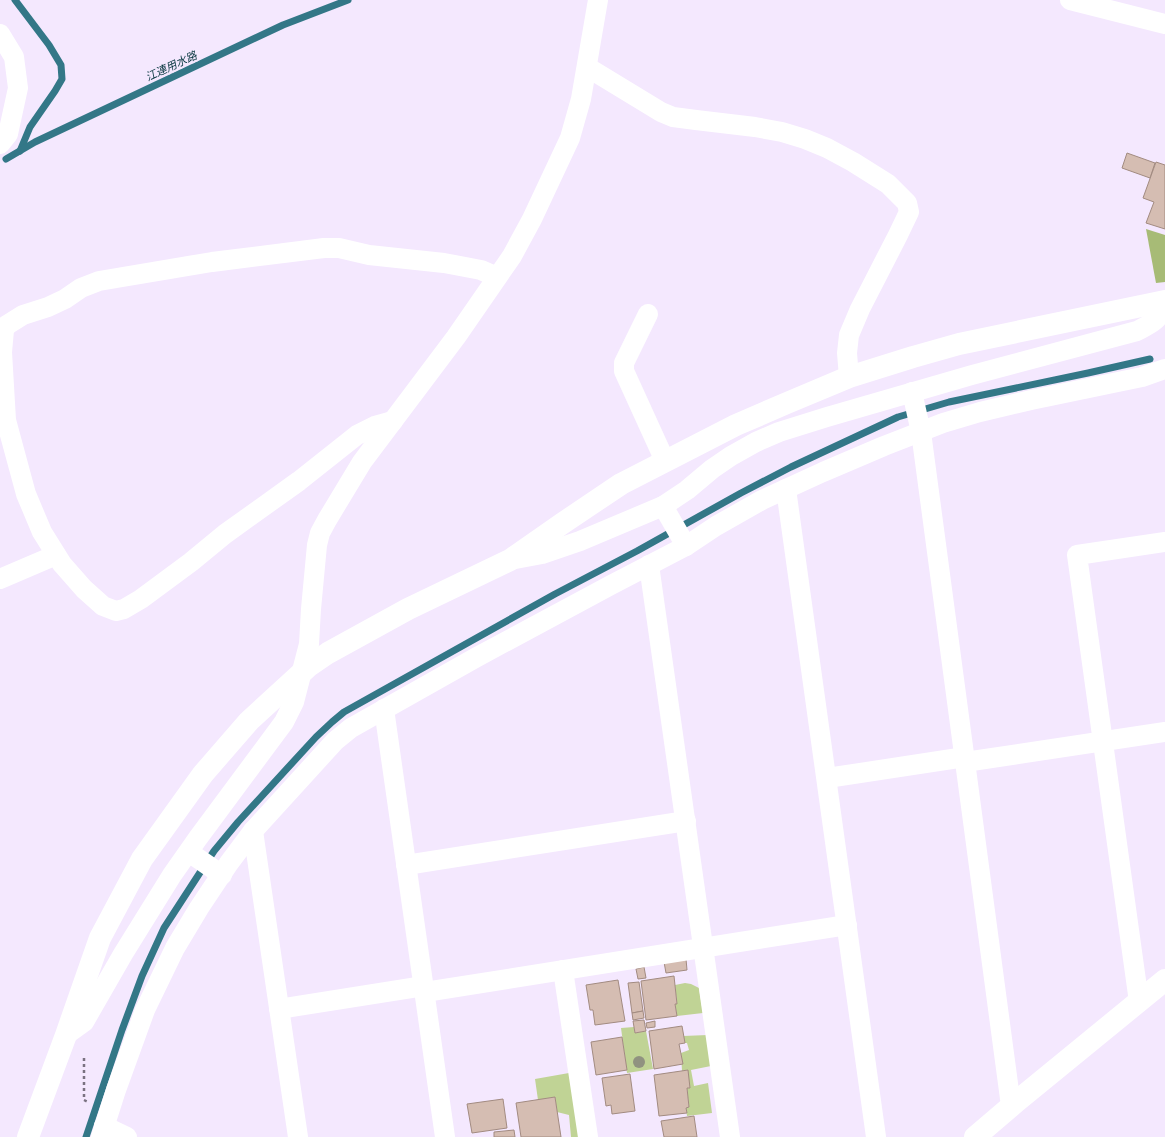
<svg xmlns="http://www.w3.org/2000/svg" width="1165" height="1137" viewBox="0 0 1165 1137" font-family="Bitter,'Noto Sans JP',serif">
	<rect width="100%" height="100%" fill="#f4e8fe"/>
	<g fill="#c0d395">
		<polygon points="685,983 691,984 699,988 703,1013 677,1016 675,1004 677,1003 675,985"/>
		<polygon points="634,1027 635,1033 646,1031 653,1069 627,1073 621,1028"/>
		<polygon points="708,1035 711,1066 691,1070 694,1086 708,1083 712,1113 687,1116 686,1108 689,1107 687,1088 687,1070 682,1071 681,1053 689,1050 687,1043 685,1043 683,1036"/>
		<polygon points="569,1073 579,1137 571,1137 569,1115 557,1112 555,1097 538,1100 535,1079"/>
	</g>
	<polygon fill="#a7bb76" points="1146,229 1165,235 1165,282 1156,283"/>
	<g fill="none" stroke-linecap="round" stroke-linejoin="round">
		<g stroke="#337787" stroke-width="7">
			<polyline points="15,0 49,45 61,65 62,79 55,91 30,127 20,151"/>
			<polyline points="6,159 35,142 283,25 348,0"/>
			<polyline points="86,1137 122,1030 142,976 164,928 214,851 238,822 316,737 332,722 344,712 555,594 637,551 741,493 791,467 898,417 949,402 1088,373 1150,359"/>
		</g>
	</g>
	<g fill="#d5bdb2" stroke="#a28b81">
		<polygon points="1127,153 1155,163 1150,178 1122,168"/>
		<polygon points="1156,162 1165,165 1165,229 1146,223 1154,202 1143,198"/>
		<polygon points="686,959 687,970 666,973 664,962"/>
		<polygon points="644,967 646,978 638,979 636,969"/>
		<polygon points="674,976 677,1004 675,1004 677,1016 646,1020 641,981"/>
		<polygon points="618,980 625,1021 595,1025 593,1010 590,1010 586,985"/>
		<polygon points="639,982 643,1011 632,1013 628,983"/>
		<polygon points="643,1011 644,1018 633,1020 632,1013"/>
		<polygon points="644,1020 646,1031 635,1033 633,1021"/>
		<polygon points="655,1021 655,1027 647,1028 646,1023"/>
		<polygon points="682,1026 685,1043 679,1044 683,1064 654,1069 649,1031"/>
		<polygon points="622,1037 627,1070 596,1075 591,1042"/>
		<polygon points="688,1070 690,1088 687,1088 689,1107 686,1108 687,1113 659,1116 654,1075"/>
		<polygon points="630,1074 635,1111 612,1114 611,1105 606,1106 602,1078"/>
		<polygon points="555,1097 561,1137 521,1137 516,1103"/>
		<polygon points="503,1099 507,1128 472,1133 467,1104"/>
		<polygon points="694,1116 697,1137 664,1137 661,1121"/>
		<polygon points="514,1130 515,1137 494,1137 494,1132"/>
	</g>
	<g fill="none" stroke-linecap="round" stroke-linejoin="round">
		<polyline stroke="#7a7281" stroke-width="2.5" stroke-dasharray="3 3" stroke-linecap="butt" points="84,1058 84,1100 88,1102"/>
		<g stroke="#fff" stroke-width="20">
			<polyline points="1070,0 1165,24"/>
			<polyline points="0,34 14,57 18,88 8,134 0,144"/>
			<polyline points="587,67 661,112 673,117 696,120 755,127 782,132 805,139 827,148 853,162 888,184 907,203 909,212 898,235 860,309 849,335 847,353 849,377"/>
			<polyline points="648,314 624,363 624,371 665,461"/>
			<polyline points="912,392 921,432 1011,1106"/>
			<polyline points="393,421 375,426 357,435 299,481 225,534 191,562 141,599 124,609 116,611 103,606 84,589 62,564 42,532 26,494 6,420 2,352 4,330 7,325 23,315 48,307 65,299 81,288 99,281 212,262 324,248 339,248 369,255 444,263 481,270 497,277"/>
			<polyline points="786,489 876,1137"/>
			<polyline points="663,506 686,546"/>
			<path d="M510,560L542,554L580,541L663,506L687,490L712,469L731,456L756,442L779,432L827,417L972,375L1137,331C1152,323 1158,321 1165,305"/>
			<polyline points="649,565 730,1137"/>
			<polyline points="0,579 56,555"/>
			<polyline points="384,709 445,1137"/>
			<polyline points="965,762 1165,732"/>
			<polyline points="827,778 965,757"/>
			<polyline points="253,831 298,1137"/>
			<polyline points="196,857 222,875"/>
			<polyline points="406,865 686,821"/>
			<polyline points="563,970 588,1137"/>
			<polyline points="425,992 847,925"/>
			<polyline points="1139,1002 1077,555 1165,542"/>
			<polyline points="279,1009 424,986"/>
			<polyline points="66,1035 84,1022 123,954 172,875 198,838 284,722 294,702 309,644 311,609 317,545 320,533 327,520 362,462 456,337 512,256 532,219 570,138 581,99 598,0"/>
			<polyline points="104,1126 127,1137"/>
			<polyline points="101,1137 116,1090 145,1010 175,948 199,908 229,863 253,831 335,741 351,728 477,657 611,585 686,546 716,526 762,500 823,472 884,446 943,423 980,412 1031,400 1142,377 1165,369"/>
		</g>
		<g stroke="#fff" stroke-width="22">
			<polyline points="28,1137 66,1035 100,938 142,859 203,774 249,721 309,666 328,653 408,609 510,560 563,523 621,484 736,425 787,403 849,377 913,357 959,344 1165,301"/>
			<polyline points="975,1137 1016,1102 1165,980"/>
		</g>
	</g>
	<circle fill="#909280" cx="639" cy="1062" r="6"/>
	<g text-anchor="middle" stroke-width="4" stroke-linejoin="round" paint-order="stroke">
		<g font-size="11" font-style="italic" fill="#0a3841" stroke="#f4e8fe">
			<text transform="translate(171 66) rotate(-25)" y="4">江連用水路</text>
		</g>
	</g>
</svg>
